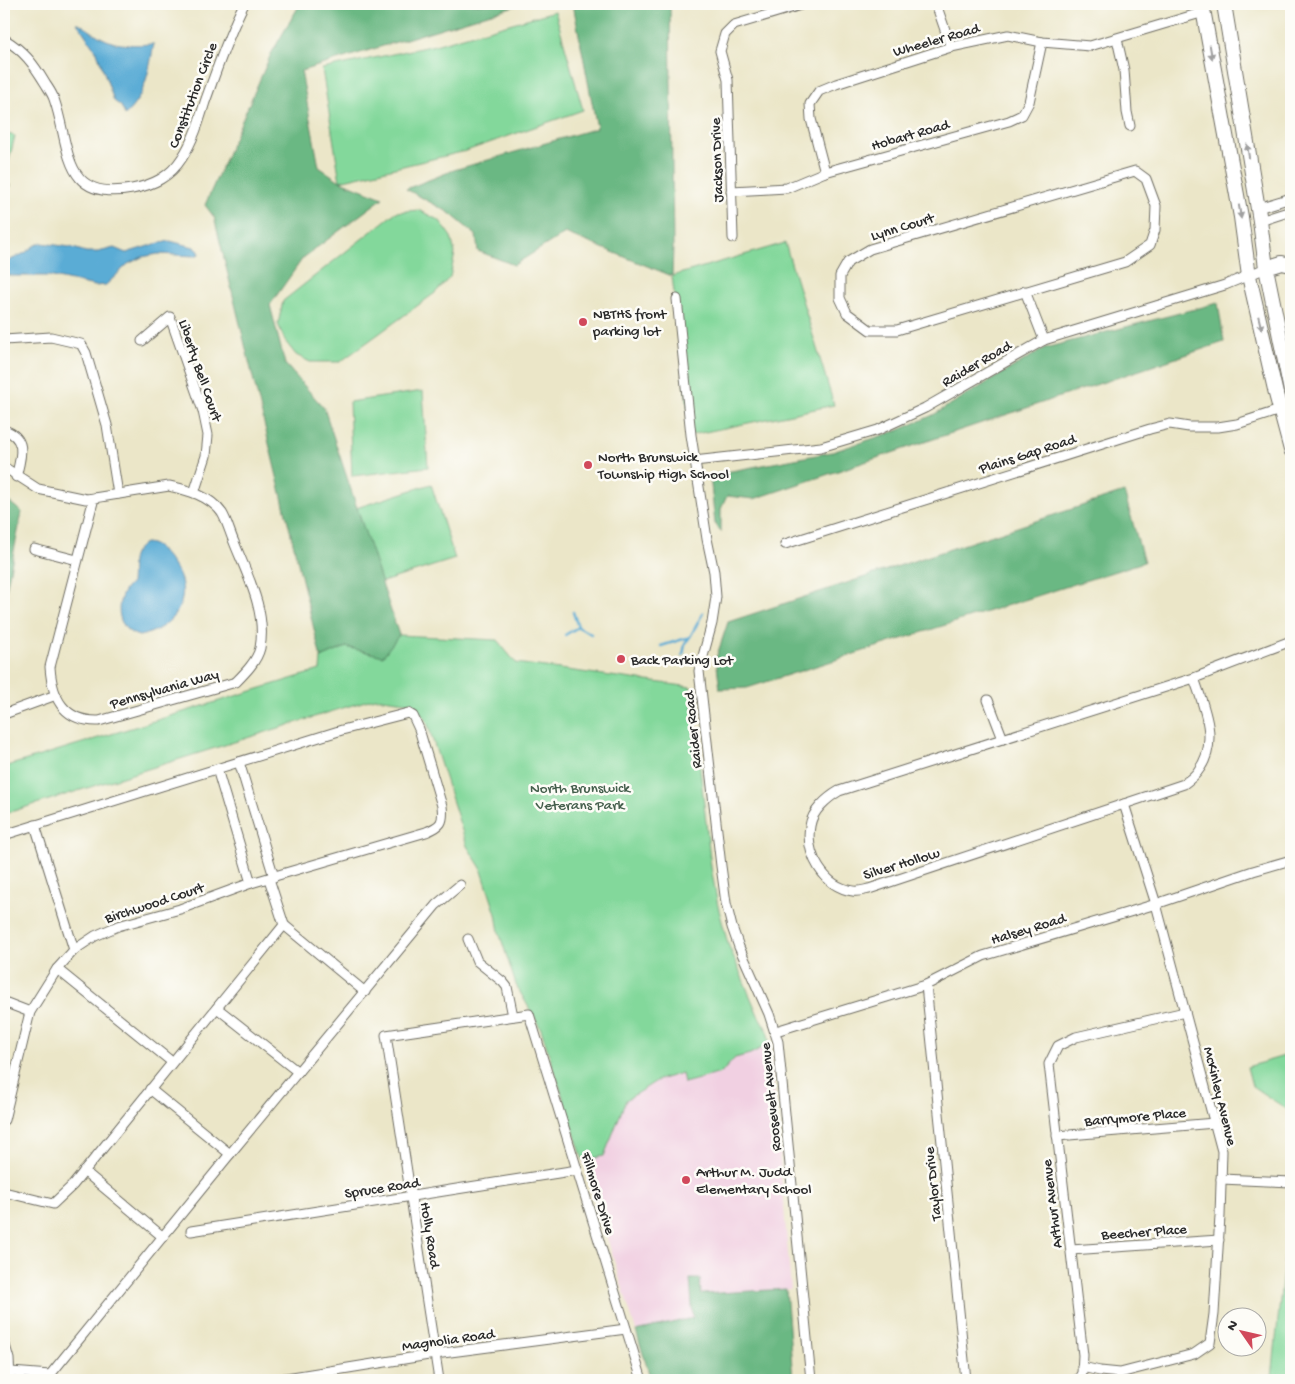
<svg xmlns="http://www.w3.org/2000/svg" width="1295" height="1384" viewBox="0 0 1295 1384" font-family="'Gochi Hand',sans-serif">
	<rect width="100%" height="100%" fill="#fdfcf7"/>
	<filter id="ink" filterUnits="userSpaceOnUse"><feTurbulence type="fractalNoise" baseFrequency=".02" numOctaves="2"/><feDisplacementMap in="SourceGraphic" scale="10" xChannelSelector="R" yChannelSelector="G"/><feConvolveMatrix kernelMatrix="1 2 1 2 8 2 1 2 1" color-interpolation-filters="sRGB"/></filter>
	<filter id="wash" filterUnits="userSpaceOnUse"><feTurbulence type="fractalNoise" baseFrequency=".0096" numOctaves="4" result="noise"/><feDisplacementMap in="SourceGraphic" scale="20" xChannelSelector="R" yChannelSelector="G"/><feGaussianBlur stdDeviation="1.12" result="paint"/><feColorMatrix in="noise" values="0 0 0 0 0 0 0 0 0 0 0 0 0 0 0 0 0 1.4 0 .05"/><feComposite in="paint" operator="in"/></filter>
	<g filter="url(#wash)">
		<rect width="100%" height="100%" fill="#ebe6c8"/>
		<polygon fill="#f1d0e2" points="770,1044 791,1289 692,1294 693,1318 636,1331 583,1160 604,1155 626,1100 658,1080 682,1073 685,1083 720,1073 735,1058 750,1054"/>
		<g fill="#83d89b" stroke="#578263">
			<polygon points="555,11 583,110 466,151 340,181 322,69 435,45"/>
			<polygon points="4,133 15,136 6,172 4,171"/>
			<polygon points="419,210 440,221 451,237 455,253 450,277 435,293 340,362 310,362 296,355 285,341 278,324 283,301 396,212"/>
			<polygon points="785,243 834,405 691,435 672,276"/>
			<polygon points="423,391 428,467 352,476 349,402"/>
			<polygon points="431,484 455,559 376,584 353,509"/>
			<polygon points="399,635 497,640 516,663 691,687 711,867 718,906 728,944 758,1015 767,1030 770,1044 750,1054 735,1058 721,1073 684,1083 682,1073 658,1080 626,1100 604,1156 583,1160 541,1029 516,985 499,932 496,914 481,868 467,846 427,722 413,703 375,698 4,814 4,767 320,670 321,658 346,647 383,655"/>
			<polygon points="1291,1054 1291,1112 1252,1086 1247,1067"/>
			<polygon points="1286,1241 1291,1241 1291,1375 1272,1378"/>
		</g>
		<g fill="#6ab883" stroke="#4a7257">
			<polygon points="300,4 521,4 301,71 319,167 340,181 383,198 303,258 270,305 285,364 324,408 399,635 383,656 346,647 321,658 214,217 205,205 271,54"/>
			<polygon points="573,4 670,4 673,247 672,276 565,233 514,265 478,251 476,235 448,212 406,189 454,170 597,128"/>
			<polygon points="1218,303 1224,342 754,499 727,496 721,509 721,532 715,524 710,475 832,452 899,430 933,415 1045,348"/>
			<polygon points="1124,492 1144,562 747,688 720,689 716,658 728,622"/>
			<polygon points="4,498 22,512 4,600"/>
			<polygon points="690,1279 700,1279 701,1294 786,1289 793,1380 651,1380 636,1331 693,1318"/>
		</g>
		<g fill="#5aacd5" stroke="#426c80">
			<path d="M77,23H79C111,45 114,46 154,44C149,69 146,95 126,114L125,115L121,106L114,101L97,52Z"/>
			<polygon points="170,241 194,247 199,251 199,254 195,256 158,254 142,257 128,264 106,285 95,286 48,276 13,276 4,274 4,263 25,253 35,245 42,243 70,247 86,252 98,252 114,248 126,253 155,244"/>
			<path d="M145,543C155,543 161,550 167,557C173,565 181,575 182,585C187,612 162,632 139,636C114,630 114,597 131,583C133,565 127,555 145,543Z"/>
		</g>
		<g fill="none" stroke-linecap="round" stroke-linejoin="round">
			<g stroke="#5aacd5" stroke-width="2.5">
				<polyline points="573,612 578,627 591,634"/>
				<polyline points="565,635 578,627"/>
				<polyline points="661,646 690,637 703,613"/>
				<polyline points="683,655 685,644 689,638"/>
			</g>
		</g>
	</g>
	<g filter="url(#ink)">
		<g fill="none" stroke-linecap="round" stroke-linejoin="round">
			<g stroke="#6e6c62" stroke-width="11">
				<g id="minor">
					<polyline points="936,4 951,47"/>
					<polyline points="4,7 5,4"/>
					<path d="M4,39C24,51 33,63 45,83C48,88 52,93 54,99C71,147 61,202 132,189C153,185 170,177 182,158C193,141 199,122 205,102C217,69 228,35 244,4"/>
					<polyline points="1117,39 1124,70 1127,112 1130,126"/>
					<polygon points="1135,171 1146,179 1156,206 1155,230 1150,245 1125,262 897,330 870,330 847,313 840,298 840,276 848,262 870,249"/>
					<polyline points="825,172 811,119 810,104 819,91 836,84 951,47 1008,35 1042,42 1090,46 1204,12"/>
					<polyline points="4,186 5,186"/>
					<polyline points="731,191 787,188 825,172 1009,121 1022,115 1029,102 1042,42"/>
					<polyline points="1258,208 1291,198"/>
					<polyline points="1260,221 1291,211"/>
					<polyline points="733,238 728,80 720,51 725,34 734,25 804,4"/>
					<polyline points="1025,291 1044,340"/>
					<polyline points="677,299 691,435 707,539 714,572 716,597 712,623 699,671 721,866 726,903 732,927 739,947 769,1014 778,1042 811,1380"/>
					<polyline points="4,340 51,337 81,344 86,353 107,425 118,494"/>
					<polyline points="142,341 170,317 203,411 208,435 206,456 194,493"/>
					<path d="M4,430C28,438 21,457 16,477"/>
					<polyline points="694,461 821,447 878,430 925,408 1044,340 1225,285 1266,268"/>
					<polyline points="4,467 38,489 86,499 94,498"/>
					<path d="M169,486C188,490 210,496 222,513C227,521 230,533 234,542C247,575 267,611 260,648C257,661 245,673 236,682L99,721C64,722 52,698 50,667L94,498Z"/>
					<polyline points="785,544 1150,429 1170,424 1189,427 1218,427 1237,424 1280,410"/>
					<polyline points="34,549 77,560"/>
					<path d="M1194,678C1204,708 1220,742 1198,771C1195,776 1189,780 1184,784L869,889C864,890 858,892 853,891C824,887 805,854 810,826C812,811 827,798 839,791L1194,678L1291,641"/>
					<polyline points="988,700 1003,739"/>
					<polyline points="4,714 56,695"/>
					<polyline points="239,762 274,877"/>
					<polyline points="217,769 251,883"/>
					<polyline points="35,825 74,950"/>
					<path d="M4,835L342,730L408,713L413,716L419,729L442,806C444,823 441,826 426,832L251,883L180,909L118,926L95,936L74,950L57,969L30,1012L4,1120"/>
					<polyline points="284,925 365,992"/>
					<polyline points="468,939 477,961 503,982 507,987 513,1016"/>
					<polyline points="57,969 172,1062"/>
					<polyline points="926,985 966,1380"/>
					<polyline points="4,1002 30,1012"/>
					<polyline points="217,1008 298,1072"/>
					<polyline points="776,1031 926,985 983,956 1156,904 1253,871 1291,860"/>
					<polyline points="150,1089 230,1154"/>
					<polyline points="1057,1136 1215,1123"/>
					<polyline points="84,1171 163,1237"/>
					<polyline points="1221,1179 1291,1182"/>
					<polyline points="4,1192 53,1204 73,1185 284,925 269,879"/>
					<polyline points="191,1231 577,1170"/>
					<polyline points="1071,1250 1219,1240"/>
					<polyline points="4,1342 9,1359 10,1380"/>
					<polyline points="1082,1367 1100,1371 1120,1373 1194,1354 1210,1343 1214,1314 1220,1216 1222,1151 1156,904 1124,804"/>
					<polyline points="11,1372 50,1375 52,1380"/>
					<polyline points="50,1375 230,1154 436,905 460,885"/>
					<polyline points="274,1380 435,1354 626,1329"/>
					<polyline points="439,1380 386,1035 529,1014 642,1380"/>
					<polyline points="1078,1380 1082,1373 1083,1355 1049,1064 1058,1046 1076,1037 1185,1012"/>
				</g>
			</g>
			<g stroke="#6e6c62" stroke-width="16">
				<g id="trunk">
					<polyline points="1202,4 1241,217 1249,276 1276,394 1291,450"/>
					<polyline points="1224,4 1260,221 1266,268 1291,391"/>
					<polyline points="1266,268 1282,263 1291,265"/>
				</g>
			</g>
			<use href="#minor" stroke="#fff" stroke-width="9"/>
			<use href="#trunk" stroke="#fff" stroke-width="14"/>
		</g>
		<defs><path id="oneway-solid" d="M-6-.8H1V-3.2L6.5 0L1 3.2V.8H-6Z" transform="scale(1.25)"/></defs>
		<g fill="#a0a0a0">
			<use href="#oneway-solid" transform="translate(1211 52) rotate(80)"/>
			<use href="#oneway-solid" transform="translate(1248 151) rotate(-99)"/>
			<use href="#oneway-solid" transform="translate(1240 212) rotate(81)"/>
			<use href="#oneway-solid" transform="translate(1260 323) rotate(76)"/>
		</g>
	</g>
	<g fill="#d1495b" stroke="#fdfcf7" stroke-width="2">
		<circle cx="583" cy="322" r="5"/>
		<circle cx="588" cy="465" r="5"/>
		<circle cx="621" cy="659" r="5"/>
		<circle cx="686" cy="1180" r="5"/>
	</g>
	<g text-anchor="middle" stroke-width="5" stroke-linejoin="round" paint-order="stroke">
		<g font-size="15" fill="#2b2b2b" stroke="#fdfcf7">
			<text transform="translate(936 39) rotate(-16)" y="5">Wheeler Road</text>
			<text transform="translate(192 95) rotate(-69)" y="5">Constitution Circle</text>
			<text transform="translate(910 134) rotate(-16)" y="5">Hobart Road</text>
			<text transform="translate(716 160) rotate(-92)" y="5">Jackson Drive</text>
			<text transform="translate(902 226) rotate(-17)" y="5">Lynn Court</text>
			<text transform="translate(976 363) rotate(-30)" y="5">Raider Road</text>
			<text transform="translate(201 370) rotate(71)" y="5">Liberty Bell Court</text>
			<text transform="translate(1027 453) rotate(-18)" y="5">Plains Gap Road</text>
			<text transform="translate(164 688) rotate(-16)" y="5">Pennsylvania Way</text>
			<text transform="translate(692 730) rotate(-96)" y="5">Raider Road</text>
			<text transform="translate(901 863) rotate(-17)" y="5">Silver Hollow</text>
			<text transform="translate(154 902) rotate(-18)" y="5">Birchwood Court</text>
			<text transform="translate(1028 928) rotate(-17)" y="5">Halsey Road</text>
			<text transform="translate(1221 1096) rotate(76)" y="5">McKinley Avenue</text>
			<text transform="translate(770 1097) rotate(-96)" y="5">Roosevelt Avenue</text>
			<text transform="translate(1135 1116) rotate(-5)" y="5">Barrymore Place</text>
			<text transform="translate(932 1184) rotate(-96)" y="5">Taylor Drive</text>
			<text transform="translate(382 1187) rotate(-9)" y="5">Spruce Road</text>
			<text transform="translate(599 1193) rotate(73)" y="5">Fillmore Drive</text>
			<text transform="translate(1051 1204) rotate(-97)" y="5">Arthur Avenue</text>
			<text transform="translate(1144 1231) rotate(-4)" y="5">Beecher Place</text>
			<text transform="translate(431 1235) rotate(81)" y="5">Holly Road</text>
			<text transform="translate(448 1339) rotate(-8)" y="5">Magnolia Road</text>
		</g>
		<g font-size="15" fill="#2b2b2b" stroke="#fdfcf7" text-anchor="start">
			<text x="593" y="318">NBTHS front<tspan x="593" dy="17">parking lot</tspan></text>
			<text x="598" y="461">North Brunswick<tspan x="598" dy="17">Township High School</tspan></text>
			<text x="631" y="664">Back Parking Lot</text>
			<text x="696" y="1176">Arthur M. Judd<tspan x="696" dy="17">Elementary School</tspan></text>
		</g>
		<g font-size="15" fill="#455f4d" stroke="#fdfcf7">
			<text x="580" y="792">North Brunswick<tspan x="580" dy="17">Veterans Park</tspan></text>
		</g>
	</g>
	<rect width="1295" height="1384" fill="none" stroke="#fdfcf7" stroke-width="20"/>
	<g transform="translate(1242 1332) rotate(304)"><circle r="24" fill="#fdfcf7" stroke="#a9a8a5"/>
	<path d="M0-4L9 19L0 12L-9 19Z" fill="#d1495b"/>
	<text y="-8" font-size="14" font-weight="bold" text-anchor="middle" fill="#2b2b2b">N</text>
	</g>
</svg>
